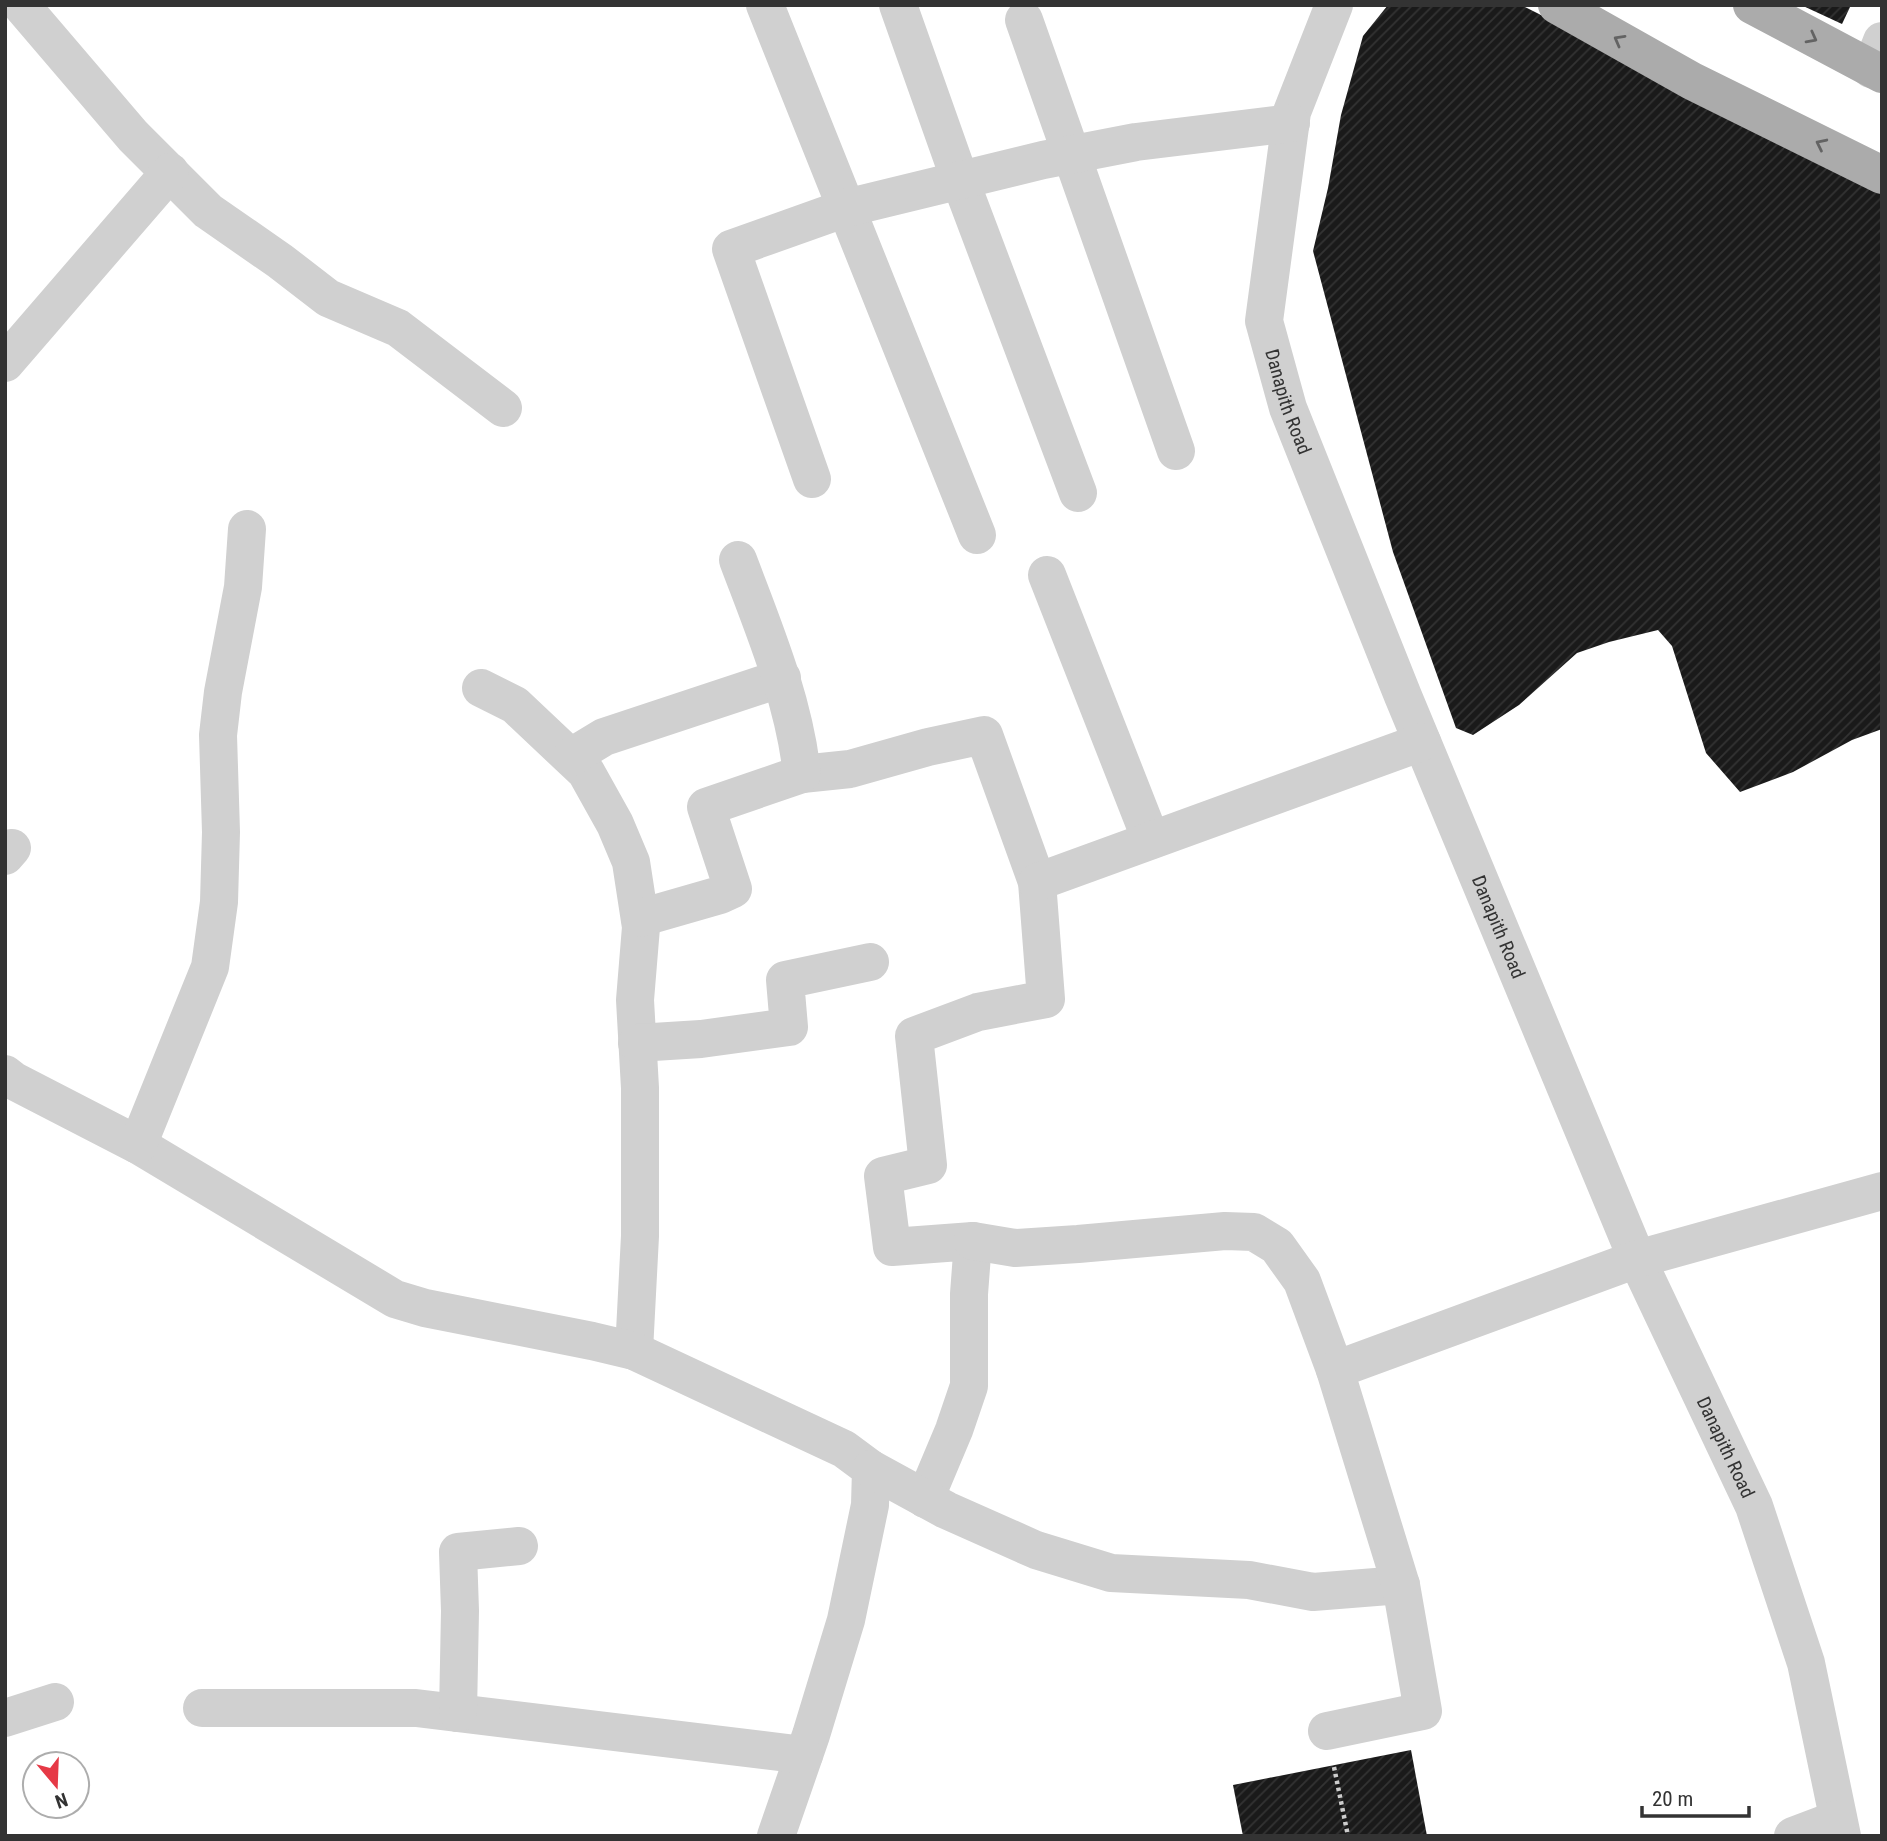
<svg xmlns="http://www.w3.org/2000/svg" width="1887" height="1841" viewBox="0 0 1887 1841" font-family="'Roboto Condensed',sans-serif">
	<defs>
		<pattern id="building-hatch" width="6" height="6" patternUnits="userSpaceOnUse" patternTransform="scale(1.75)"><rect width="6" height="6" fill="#1a1a1a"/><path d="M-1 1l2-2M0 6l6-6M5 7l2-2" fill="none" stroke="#333"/></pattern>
	</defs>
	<rect width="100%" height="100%" fill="#fff"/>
	<g fill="url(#building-hatch)">
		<polygon points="1388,5 1521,5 1882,186 1882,729 1852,740 1793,772 1740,792 1706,753 1672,646 1658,630 1609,642 1577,653 1519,705 1473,735 1456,728 1393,552 1313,251 1328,188 1341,115 1363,36"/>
		<polygon points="1801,5 1851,5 1842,24"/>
		<polygon points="1411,1750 1427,1836 1243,1836 1233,1785"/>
	</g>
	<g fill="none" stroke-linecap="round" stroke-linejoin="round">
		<polyline stroke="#cdcdcd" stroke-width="4.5" stroke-dasharray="3.5 3.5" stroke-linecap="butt" points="1334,1767 1348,1836"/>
		<g stroke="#d0d0d0" stroke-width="38">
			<polyline points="21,5 133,136 208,211 280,261 328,298 398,328 503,408"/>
			<polyline points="765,5 977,535"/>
			<polyline points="898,5 960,180 1078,493"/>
			<path id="s1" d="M1334,5L1292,112L1264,321L1288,408L1403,696L1637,1259L1754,1506L1806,1663L1842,1836"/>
			<polyline points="1024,20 1176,451"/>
			<polyline points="1871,69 1882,41"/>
			<polyline points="5,363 170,172"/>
			<polyline points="812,479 731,249 846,208 1043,160 1136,142 1291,123"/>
			<polyline points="1047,575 1151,840"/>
			<polyline points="481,688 515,705 586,772 615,824 631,862 641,927 635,1000 640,1088 640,1236 634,1351"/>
			<polyline points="571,757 604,737 782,678"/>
			<polyline points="802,774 850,769 928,747 984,735 1037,882 1046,999 978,1012 914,1036 928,1165 883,1176 892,1247 973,1241 969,1294 969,1386 954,1430 925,1499"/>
			<polyline points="5,856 12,848"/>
			<polyline points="1037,882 1422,742"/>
			<path d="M640,918L720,895L733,889L706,807L802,774C794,700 764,629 738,560"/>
			<polyline points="637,1043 701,1039 789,1027 785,980 870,962"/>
			<polyline points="5,1074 14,1081 138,1145 395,1299 425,1308 592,1341 634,1351 844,1449 871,1469 870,1505 846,1620 811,1735 776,1836"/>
			<polyline points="138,1145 210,967 219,902 221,832 218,735 223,692 243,587 247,529"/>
			<polyline points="973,1241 1015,1248 1078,1244 1225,1231 1254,1232 1277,1246 1302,1281 1335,1370"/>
			<polyline points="871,1469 946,1510 1036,1550 1111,1573 1249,1580 1313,1592 1401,1585"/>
			<polyline points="202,1708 416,1708 804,1755"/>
			<polyline points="458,1713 460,1611 458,1552 519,1546"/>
			<polyline points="5,1718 55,1702"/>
			<polyline points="1327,1731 1423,1711 1401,1585 1335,1370 1637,1259 1882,1191"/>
			<polyline points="1793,1836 1838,1819"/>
		</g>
		<g stroke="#ababab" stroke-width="38">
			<polyline points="1557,5 1692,81 1882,175"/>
			<polyline points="1752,5 1882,74"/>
		</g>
	</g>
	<defs><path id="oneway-chevron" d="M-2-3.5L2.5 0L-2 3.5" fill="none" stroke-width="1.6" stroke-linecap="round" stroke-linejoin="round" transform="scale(1.75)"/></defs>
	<g stroke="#636363">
		<use href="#oneway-chevron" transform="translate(1812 38) rotate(28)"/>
		<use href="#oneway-chevron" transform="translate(1619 40) rotate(-151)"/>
		<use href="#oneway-chevron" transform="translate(1821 144) rotate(-154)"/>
	</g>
	<g text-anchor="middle" stroke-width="7" stroke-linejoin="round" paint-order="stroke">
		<g font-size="19" fill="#333" stroke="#fff">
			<text dy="7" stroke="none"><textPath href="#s1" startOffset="410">Danapith Road</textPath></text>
			<text dy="7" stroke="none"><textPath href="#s1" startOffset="976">Danapith Road</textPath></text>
			<text dy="7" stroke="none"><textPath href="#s1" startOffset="1544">Danapith Road</textPath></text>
		</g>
	</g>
	<rect width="1887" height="1841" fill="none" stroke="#333333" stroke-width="14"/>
	<g transform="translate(56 1785) rotate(161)"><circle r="33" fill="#ffffff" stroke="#adadad" stroke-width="2"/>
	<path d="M0-5L12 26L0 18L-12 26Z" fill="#e63946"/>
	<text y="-10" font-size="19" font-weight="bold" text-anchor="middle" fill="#333333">N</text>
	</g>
	<path d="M1642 1806v10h107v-10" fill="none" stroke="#333333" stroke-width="3.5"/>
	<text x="1652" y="1806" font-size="21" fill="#333333" stroke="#ffffff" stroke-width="5" paint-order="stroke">20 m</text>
</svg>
